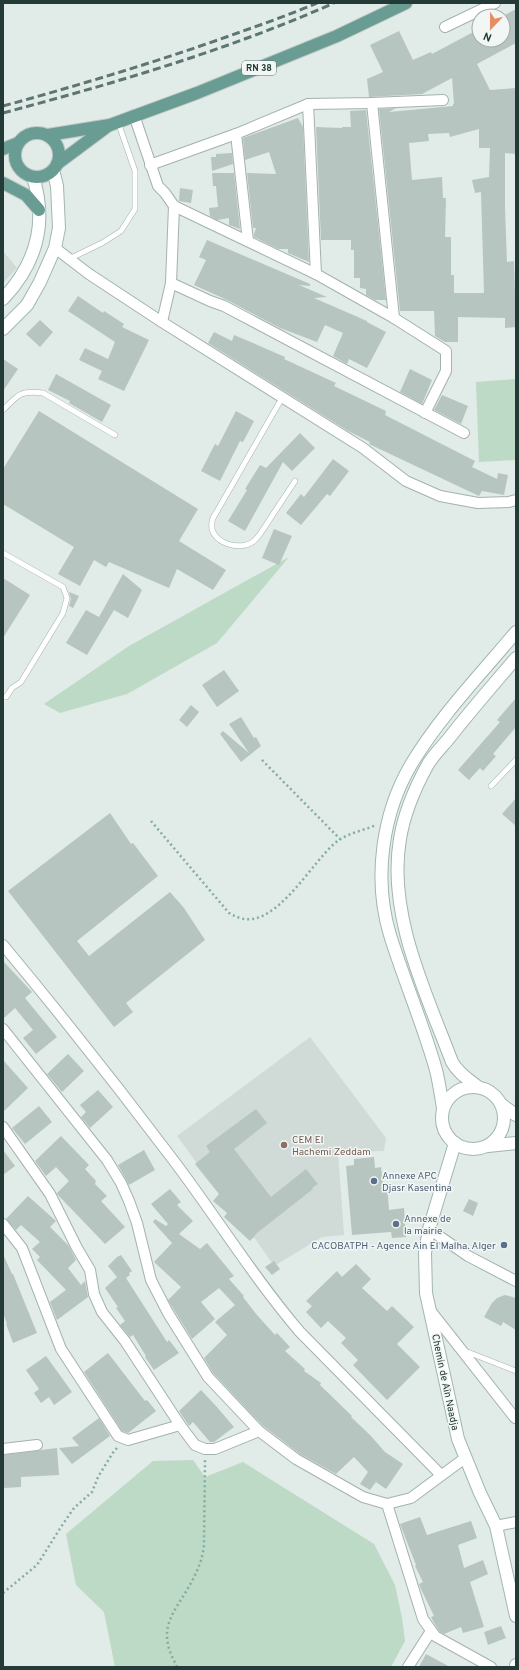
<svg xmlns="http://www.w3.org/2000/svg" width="519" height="1670" viewBox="0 0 519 1670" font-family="Overpass,sans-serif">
	<rect width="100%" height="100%" fill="#e1ebe7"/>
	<g fill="#d0dad6">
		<polygon points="3,251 17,268 3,283"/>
		<polygon points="310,1037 386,1138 384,1151 338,1152 344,1235 322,1237 274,1266 254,1237 252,1239 177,1136"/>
	</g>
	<g fill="#bcdac6">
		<polygon points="516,379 516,460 479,462 476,382"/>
		<polygon points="289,557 217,643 127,694 60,713 44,704 129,646"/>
		<polygon points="193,1460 205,1477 243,1462 374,1544 395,1585 402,1618 405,1641 391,1667 115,1667 104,1612 76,1585 66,1534 153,1461"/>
	</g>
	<g fill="#b7c5c0" fill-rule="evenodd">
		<path d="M516,9V43L477,64L490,90L516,88V154L505,153V208L507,262L514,261L516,327L505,328V318L458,317V342H445L435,336L434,311H400L379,109L396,108L389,112L453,106V104H454L452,78L422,94L369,97L367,79L383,72L370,45L399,31L413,60L431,52L432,54L479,29V40H503V16ZM479,129V148H490L489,177L472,180L475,193L481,192L484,293H454V275H451V237H445L446,198H443L442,177L412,180L409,143L429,141L428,134L449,133L450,137Z"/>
		<polygon points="366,110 386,300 375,300 366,295 366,289 360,288 360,278 354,278 354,250 351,250 351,240 321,240 316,127 342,128 342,127 351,127 350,111"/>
		<polygon points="298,118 303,127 309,262 288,253 288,249 278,249 254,237 254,234 256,228 253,228 247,173 276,174 269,152 245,160 243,138"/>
		<polygon points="232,153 233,164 212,171 211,157 216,157 216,154"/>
		<polygon points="212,173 234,173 240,229 229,225 229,218 217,220 210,216 209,208 218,207 216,186 213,186"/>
		<polygon points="180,188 193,190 191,203 179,201"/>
		<polygon points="207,240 310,284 310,286 299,285 327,297 314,298 367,321 367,322 386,332 367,368 349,359 347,364 333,356 343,333 325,325 317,342 280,328 227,300 194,285 206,260 199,257"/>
		<polygon points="78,296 103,313 104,311 124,324 122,327 149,340 124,391 98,379 102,371 79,360 85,348 108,359 115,342 68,311"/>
		<polygon points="40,320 53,332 40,347 26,334"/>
		<polygon points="214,332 232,341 234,335 253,343 285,357 284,359 336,383 334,386 386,411 385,415 475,461 472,467 497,479 498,473 508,475 504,495 482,491 479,496 369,444 370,442 348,431 208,343"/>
		<polygon points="3,359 18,369 3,391"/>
		<polygon points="410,369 432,380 422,404 400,392"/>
		<polygon points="56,374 111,405 102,422 69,403 70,401 48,390"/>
		<polygon points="442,395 468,406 461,424 434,410"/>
		<polygon points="39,411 198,509 179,541 226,570 213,590 177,569 169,588 109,562 106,567 94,560 80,586 58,574 74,547 3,504 3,469"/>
		<polygon points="236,411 254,421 243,442 240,441 220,481 201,471 215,444 218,446"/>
		<polygon points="300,433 315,448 292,471 283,462 245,531 228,521 247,490 245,489 260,465 266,468"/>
		<polygon points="333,459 349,471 330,496 327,494 301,525 286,513 301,494 304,497"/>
		<polygon points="274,529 292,536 279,565 262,558"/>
		<polygon points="123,574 142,590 128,618 114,610 87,655 66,643 86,610 99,617"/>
		<polygon points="3,578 30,595 3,638"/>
		<polygon points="69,592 79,596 73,608 69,606 71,599"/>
		<polygon points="224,670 239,691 217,707 202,685"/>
		<polygon points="516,698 516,727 493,754 496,756 483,771 480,768 469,780 458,770 500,722 497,720"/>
		<polygon points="191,705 199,712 187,727 179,720"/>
		<polygon points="241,717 254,738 256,737 261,746 241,762 220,734 223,731 249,753 229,724"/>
		<polygon points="516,798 516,826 502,814"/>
		<polygon points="110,813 131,844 133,843 158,876 77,941 89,956 170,892 184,908 205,940 126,1003 133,1012 114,1027 8,891"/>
		<polygon points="3,961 32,992 25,998 57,1037 36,1054 23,1038 33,1030 15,1008 3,1019"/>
		<polygon points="68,1054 84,1071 62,1092 47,1074"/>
		<polygon points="3,1060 28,1088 3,1112"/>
		<polygon points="98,1090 113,1107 90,1128 81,1117 86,1112 80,1105"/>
		<polygon points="39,1106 52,1122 25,1144 12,1128"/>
		<polygon points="256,1109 267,1123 234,1149 271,1197 306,1169 318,1184 312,1188 313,1189 257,1233 250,1241 224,1217 227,1213 213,1201 219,1194 195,1164 210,1152 206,1146"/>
		<polygon points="61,1136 89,1165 85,1169 96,1181 95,1184 107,1196 101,1201 125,1227 105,1244 57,1194 57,1193 69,1181 56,1167 46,1176 35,1161"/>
		<polygon points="3,1150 15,1166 3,1175"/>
		<polygon points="144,1150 155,1170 129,1185 118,1165"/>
		<polygon points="374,1157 375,1168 381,1167 383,1185 387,1184 389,1210 404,1208 406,1237 392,1238 391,1232 352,1235 346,1166 354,1165 354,1159"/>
		<polygon points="170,1189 181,1202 177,1205 193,1221 179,1234 200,1249 207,1243 234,1276 229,1279 244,1296 243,1297 257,1315 275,1335 277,1333 290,1347 285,1351 305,1369 304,1371 321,1383 320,1385 352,1416 351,1417 370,1435 385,1452 403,1464 386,1489 376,1482 370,1490 360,1484 368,1472 354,1457 336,1474 300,1454 262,1425 213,1373 204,1358 227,1335 215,1322 235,1305 219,1288 201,1302 215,1319 192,1339 174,1310 168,1300 181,1287 154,1262 172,1243 153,1222 155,1219 166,1226 168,1224 151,1204"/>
		<polygon points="28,1196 56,1221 50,1227 69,1246 76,1260 68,1268 81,1285 85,1281 88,1297 57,1320 50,1302 66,1290 37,1260 40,1257 32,1249 40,1242 21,1225 16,1230 6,1219"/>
		<polygon points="469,1199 478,1203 473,1216 463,1211"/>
		<polygon points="3,1254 12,1274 13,1274 37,1333 13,1343 6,1324 7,1324 3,1313"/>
		<polygon points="121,1255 132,1271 129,1273 130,1275 126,1278 167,1342 169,1340 179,1353 154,1370 145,1357 146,1356 133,1335 130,1337 120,1325 125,1321 116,1308 118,1307 105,1288 117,1277 108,1266 117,1257"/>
		<polygon points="274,1261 280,1269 272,1275 265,1267"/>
		<polygon points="356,1264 371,1279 362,1288 387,1311 392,1306 414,1327 397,1344 420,1367 387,1400 353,1365 358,1360 341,1343 346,1338 328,1321 321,1328 306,1312 312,1306 306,1301 337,1271 342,1277"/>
		<polygon points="505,1295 516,1298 516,1330 503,1322 501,1326 484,1317 492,1303 497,1298"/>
		<polygon points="108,1353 145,1401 147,1400 156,1411 128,1433 122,1431 84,1372"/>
		<polygon points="46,1356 72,1392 54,1405 49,1397 41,1403 34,1393 39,1389 26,1370"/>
		<polygon points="201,1390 216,1406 234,1427 214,1442 210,1442 193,1422 189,1426 179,1411"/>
		<polygon points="99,1418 110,1436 72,1464 59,1448 79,1446 72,1438"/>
		<polygon points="57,1448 59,1475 21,1477 21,1487 4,1488 3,1455"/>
		<polygon points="420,1517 427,1535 471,1521 477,1538 458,1545 464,1568 483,1560 488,1574 470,1582 484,1627 463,1633 461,1627 444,1634 439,1631 433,1621 431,1617 434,1616 420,1587 419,1584 423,1582 415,1566 416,1565 400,1524"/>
		<polygon points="501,1626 506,1638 488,1645 484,1632"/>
		<polygon points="426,1654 450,1667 419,1667"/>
	</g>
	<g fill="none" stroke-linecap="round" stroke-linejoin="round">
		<g stroke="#a4b2ae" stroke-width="6">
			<g id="lane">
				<polyline points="69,259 102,243 121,231 135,209 135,171 118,122"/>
				<path d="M282,398L216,513C214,516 212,519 212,522C208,543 242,553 255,540C260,535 264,528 268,522C277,508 286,495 295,481"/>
				<path d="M3,410C18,395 20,390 43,393L115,435"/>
				<polyline points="3,553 63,587 67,598 63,613 21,682 12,688 6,697 3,697"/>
				<polyline points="491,786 516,760"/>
				<polyline points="465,1351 516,1371"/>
			</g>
		</g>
		<g stroke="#a4b2ae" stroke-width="12">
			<g id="street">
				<polyline points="445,27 495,3"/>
				<polyline points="372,103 394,318"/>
				<polyline points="308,104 316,274"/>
				<polyline points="134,115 158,186 165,193 174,206 316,274 394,318 446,351 446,371 425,413"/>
				<polyline points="236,134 248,241"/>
				<polyline points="150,165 236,134 308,104 372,103 443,100"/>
				<polyline points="55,248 89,274 162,322 363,448 406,481 440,496 478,503 509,502 516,500"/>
				<polyline points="171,283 210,301 224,306 464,433"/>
				<polyline points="162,322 171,283 174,206"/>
				<path d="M3,945C62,1016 119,1088 174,1161C217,1218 254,1278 300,1332L441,1475"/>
				<polyline points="3,1029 107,1160 121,1183 129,1201 137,1223 151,1280 168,1313 208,1377 259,1431 296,1459 363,1497 387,1504 411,1498 465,1458"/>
				<polyline points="3,1127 50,1194 77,1248 90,1270 94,1294 102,1312 125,1341 180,1425 195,1445 205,1449 215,1449 259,1431"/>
				<polyline points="3,1224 22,1248 61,1349 118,1436 128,1440 180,1425"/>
				<polyline points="429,1229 468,1256 516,1281"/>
				<polyline points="430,1310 515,1418"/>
				<polyline points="3,1449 37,1445"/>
				<polyline points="387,1504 423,1619 435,1636 491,1667"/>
				<polyline points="496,1526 516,1522"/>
				<polyline points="408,1667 431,1631"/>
			</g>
		</g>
		<g stroke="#a1b6b0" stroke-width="14">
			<g id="secondary">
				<path d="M3,299C36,264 48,224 33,177"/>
				<polyline points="3,329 27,305 40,282 55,248 59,228 57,186 53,170"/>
				<circle cx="473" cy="1118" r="31"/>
				<path d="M478,1087C468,1079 458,1073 452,1062C426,993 387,914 400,839C404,814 415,788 427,766C433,755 443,746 450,737C471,710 494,684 516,658"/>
				<polyline points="502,1105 516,1115"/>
				<path d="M443,1108C441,1096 439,1082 436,1070C423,1024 404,980 390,935C373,879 382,813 412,763C441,715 481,674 516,632"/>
				<polyline points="455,1143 429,1229 425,1253 426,1293 458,1439 480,1493 496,1526 516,1616"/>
				<polyline points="488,1146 516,1143"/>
				<polyline points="516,1667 516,1665"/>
			</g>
		</g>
		<g stroke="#c1c8c7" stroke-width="14">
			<g id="primary">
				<circle cx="37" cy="155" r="22"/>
				<polyline points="48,135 110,125 197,93 337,36 406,3"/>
				<polyline points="3,149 18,143"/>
				<polyline points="57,164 108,126"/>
				<polyline points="3,183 26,195 39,210"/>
			</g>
		</g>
		<g stroke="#84aca2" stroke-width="2.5" stroke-dasharray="2 3" stroke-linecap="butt">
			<polyline points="262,760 340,839"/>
			<path d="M151,821L229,913C233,915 236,917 240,918C277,930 314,857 339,840C349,833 365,830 376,825"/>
			<polyline points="3,1593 37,1565 61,1527 74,1508 92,1492 98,1477 114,1451 118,1447"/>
			<path d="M177,1667C174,1660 169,1652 168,1644C163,1623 177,1607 187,1590C195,1576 203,1561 204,1544L205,1460"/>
		</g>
		<use href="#lane" stroke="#fff" stroke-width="5"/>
		<use href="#street" stroke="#fff" stroke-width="10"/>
		<use href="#secondary" stroke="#fff" stroke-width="12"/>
		<use href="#primary" stroke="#699d94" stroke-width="12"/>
		<g stroke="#5d7671" stroke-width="3" stroke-dasharray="8 4" stroke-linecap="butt">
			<path d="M3,106C80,85 156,62 232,35C260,25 289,15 317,3"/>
			<path d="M3,113C115,83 228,50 334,3"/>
		</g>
	</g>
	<circle fill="#8d6e63" stroke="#f2f7f5" stroke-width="1.5" cx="284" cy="1145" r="4"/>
	<g fill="#5c6f8a" stroke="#f2f7f5" stroke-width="1.5">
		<circle cx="374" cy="1181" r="4"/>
		<circle cx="396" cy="1224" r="4"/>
		<circle cx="504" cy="1245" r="4"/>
	</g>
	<g text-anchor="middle" stroke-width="3" stroke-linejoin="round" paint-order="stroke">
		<rect fill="#f2f7f5" stroke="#61736f" stroke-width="1" x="242" y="61" width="34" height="14" rx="3"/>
		<g font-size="9" font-weight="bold" fill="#233a36">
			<text x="259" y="71">RN 38</text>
		</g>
		<g font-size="10" fill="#785e54" stroke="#f2f7f5" text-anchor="start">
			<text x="292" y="1143">CEM El<tspan x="292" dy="12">Hachemi Zeddam</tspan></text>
		</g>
		<g font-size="10" fill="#4e5e75" stroke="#f2f7f5" text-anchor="start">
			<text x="382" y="1179">Annexe APC<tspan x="382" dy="12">Djasr Kasentina</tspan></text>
			<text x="404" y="1222">Annexe de<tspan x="404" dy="12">la mairie</tspan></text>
			<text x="496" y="1249" text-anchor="end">CACOBATPH - Agence Ain El Malha. Alger</text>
		</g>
		<g font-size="10" fill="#233a36" stroke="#f2f7f5">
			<text transform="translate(446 1382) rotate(78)" y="4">Chemin de Aïn Naadja</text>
		</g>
	</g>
	<rect width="519" height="1670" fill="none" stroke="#233a36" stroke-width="8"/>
	<g transform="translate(491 28) rotate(202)"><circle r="19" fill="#f2f7f5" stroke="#9faba9"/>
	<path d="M0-3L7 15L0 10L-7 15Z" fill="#e78d63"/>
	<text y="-6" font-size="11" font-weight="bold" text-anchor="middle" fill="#233a36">N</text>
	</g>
</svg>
